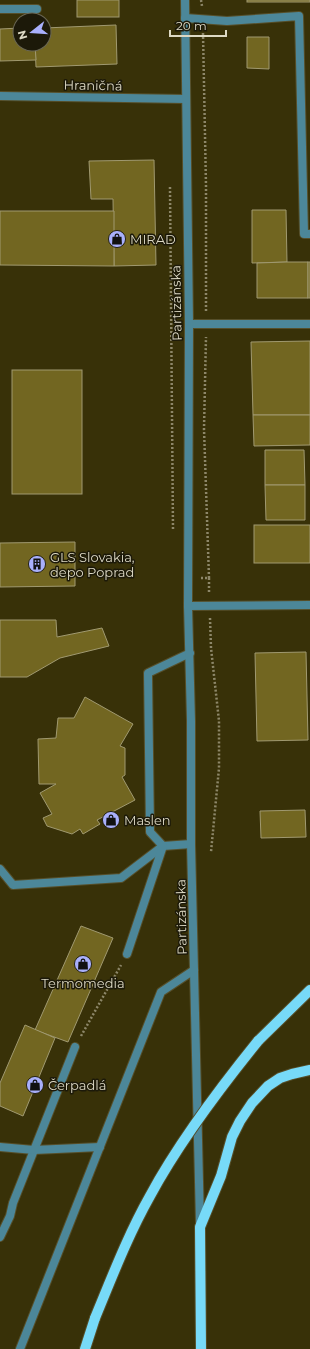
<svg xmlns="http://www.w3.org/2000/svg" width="310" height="1349" viewBox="0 0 310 1349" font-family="Montserrat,sans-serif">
	<rect width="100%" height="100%" fill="#383108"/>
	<g fill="#726621" stroke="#a09970">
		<rect x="77" y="0" width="42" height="17"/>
		<rect x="247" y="0" width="63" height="2"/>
		<polygon points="116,25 117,64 36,67 35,44 44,44 44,28"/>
		<polygon points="20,28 20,44 35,44 36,60 0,61 0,29"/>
		<polygon points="247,37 269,37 269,69 247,68"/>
		<polygon points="154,160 156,265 114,266 113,199 91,199 89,161"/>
		<polygon points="252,210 286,210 287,262 252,263"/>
		<polygon points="0,211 114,211 114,266 0,265"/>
		<polygon points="287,262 308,262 308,298 257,298 257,263"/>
		<rect x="308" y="262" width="2" height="36"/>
		<polygon points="310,341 310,415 253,415 251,342"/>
		<rect x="12" y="370" width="70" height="124"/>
		<polygon points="253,415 310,415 310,445 254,446"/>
		<polygon points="265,450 304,450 305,485 265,485"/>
		<polygon points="265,485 305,485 305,520 266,520"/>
		<rect x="254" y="525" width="56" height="38"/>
		<polygon points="75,542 75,586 0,587 0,543"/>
		<polygon points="0,620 56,620 57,637 102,628 109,646 60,658 27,677 0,677"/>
		<polygon points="306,652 308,740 257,741 255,653"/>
		<polygon points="85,697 133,724 120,746 125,748 125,775 122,777 135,800 97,820 100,824 83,834 80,829 72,834 47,826 43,818 52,814 40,793 56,784 39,784 38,739 56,738 58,718 74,718"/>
		<polygon points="305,810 306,837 261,838 260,811"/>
		<polygon points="81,926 113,938 68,1042 35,1030"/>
		<polygon points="25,1025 55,1038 23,1116 0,1106 0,1083"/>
	</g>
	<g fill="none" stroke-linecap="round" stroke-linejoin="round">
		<g stroke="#564f2a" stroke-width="10">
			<g id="service">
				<polyline points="0,9 37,9"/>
				<polyline points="185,18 227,21 299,16 304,234 310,234"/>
				<polyline points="189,324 310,324"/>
				<polyline points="0,869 13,885 121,878 163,846 191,844"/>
				<polyline points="127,954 163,846 150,832 148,673 190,653"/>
				<polyline points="0,1237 10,1216 13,1203 75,1047"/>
			</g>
		</g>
		<g stroke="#564f2a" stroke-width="10">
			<g id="minor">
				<polyline points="0,96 186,99"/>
				<polyline points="188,606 310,605"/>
				<polyline points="0,1147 34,1150 100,1147"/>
				<polyline points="20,1349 161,992 194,970"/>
			</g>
		</g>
		<g stroke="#564f2a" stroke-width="10">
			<polyline id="tertiary" points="185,0 189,324 188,606 191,721 191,844 200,1224"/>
		</g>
		<g stroke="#564f2a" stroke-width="12">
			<g id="primary">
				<polyline points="258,1041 310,990"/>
				<polyline points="85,1349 95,1318"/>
				<polyline points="201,1349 200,1227 221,1176 232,1137 240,1121 252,1103 268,1086 280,1078 292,1074 310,1070"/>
			</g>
		</g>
		<g stroke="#8d8769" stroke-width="2.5" stroke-dasharray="2 2" stroke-linecap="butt">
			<polyline points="201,0 202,6"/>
			<polyline points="203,33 206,186 206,312"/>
			<polyline points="170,187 173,530"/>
			<polyline points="201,578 209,578 204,429 206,337"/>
			<polyline points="209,578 209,593"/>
			<polyline points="210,618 211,648 219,721 219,768 211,852"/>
			<polyline points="81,1036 121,965"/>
		</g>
		<use href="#service" stroke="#4c8799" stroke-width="8"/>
		<use href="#minor" stroke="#4c8799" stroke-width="8"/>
		<use href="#tertiary" stroke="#4c8799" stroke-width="8"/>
		<use href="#primary" stroke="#77daf8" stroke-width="10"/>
		<g stroke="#564f2a" stroke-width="12" stroke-linecap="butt">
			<path id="primary-bridge" d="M95,1318C112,1277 128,1235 150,1196C179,1142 220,1088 258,1041"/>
		</g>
		<use href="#primary-bridge" stroke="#77daf8" stroke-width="10"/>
	</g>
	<defs>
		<g id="shop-disc" transform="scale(0.9)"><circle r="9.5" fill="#a9b0fc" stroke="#1c1909"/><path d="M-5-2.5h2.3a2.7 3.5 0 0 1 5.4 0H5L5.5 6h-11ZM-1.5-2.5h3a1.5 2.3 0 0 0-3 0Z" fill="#111"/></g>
		<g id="building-disc" transform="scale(0.9)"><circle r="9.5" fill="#a9b0fc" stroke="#1c1909"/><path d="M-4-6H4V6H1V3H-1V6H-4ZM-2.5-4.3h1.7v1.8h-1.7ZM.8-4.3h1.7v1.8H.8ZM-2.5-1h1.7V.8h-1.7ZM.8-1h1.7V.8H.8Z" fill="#111"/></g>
	</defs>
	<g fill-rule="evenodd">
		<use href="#shop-disc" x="117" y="239"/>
		<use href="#building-disc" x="37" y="564"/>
		<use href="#shop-disc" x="111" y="820"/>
		<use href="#shop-disc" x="83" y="964"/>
		<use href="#shop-disc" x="35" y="1085"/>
	</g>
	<g text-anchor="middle" stroke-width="3" stroke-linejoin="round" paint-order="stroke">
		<g font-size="13" fill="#ddd9c4" stroke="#1c1909">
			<text transform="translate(93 85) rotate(1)" y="5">Hraničná</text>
			<text transform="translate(176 303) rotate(-91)" y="5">Partizánska</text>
			<text transform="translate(181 917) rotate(-91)" y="5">Partizánska</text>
		</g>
		<g font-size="13" fill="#ddd9c4" stroke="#1c1909" text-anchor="start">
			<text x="130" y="244">MIRAD</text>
			<text x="50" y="562">GLS Slovakia,<tspan x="50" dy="15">depo Poprad</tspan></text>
			<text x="124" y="825">Maslen</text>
			<text x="83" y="988" text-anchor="middle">Termomedia</text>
			<text x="48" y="1090">Čerpadlá</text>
		</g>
	</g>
	<g transform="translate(32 32) rotate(253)"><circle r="19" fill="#1c1909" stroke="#696654"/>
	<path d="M0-3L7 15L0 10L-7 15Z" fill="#a9b0fc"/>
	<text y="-6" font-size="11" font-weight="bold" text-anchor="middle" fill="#ddd9c4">N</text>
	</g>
	<path d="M170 30v6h56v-6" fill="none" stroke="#ddd9c4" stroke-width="2"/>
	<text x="176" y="30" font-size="12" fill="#ddd9c4" stroke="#1c1909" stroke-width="3" paint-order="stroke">20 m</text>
</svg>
